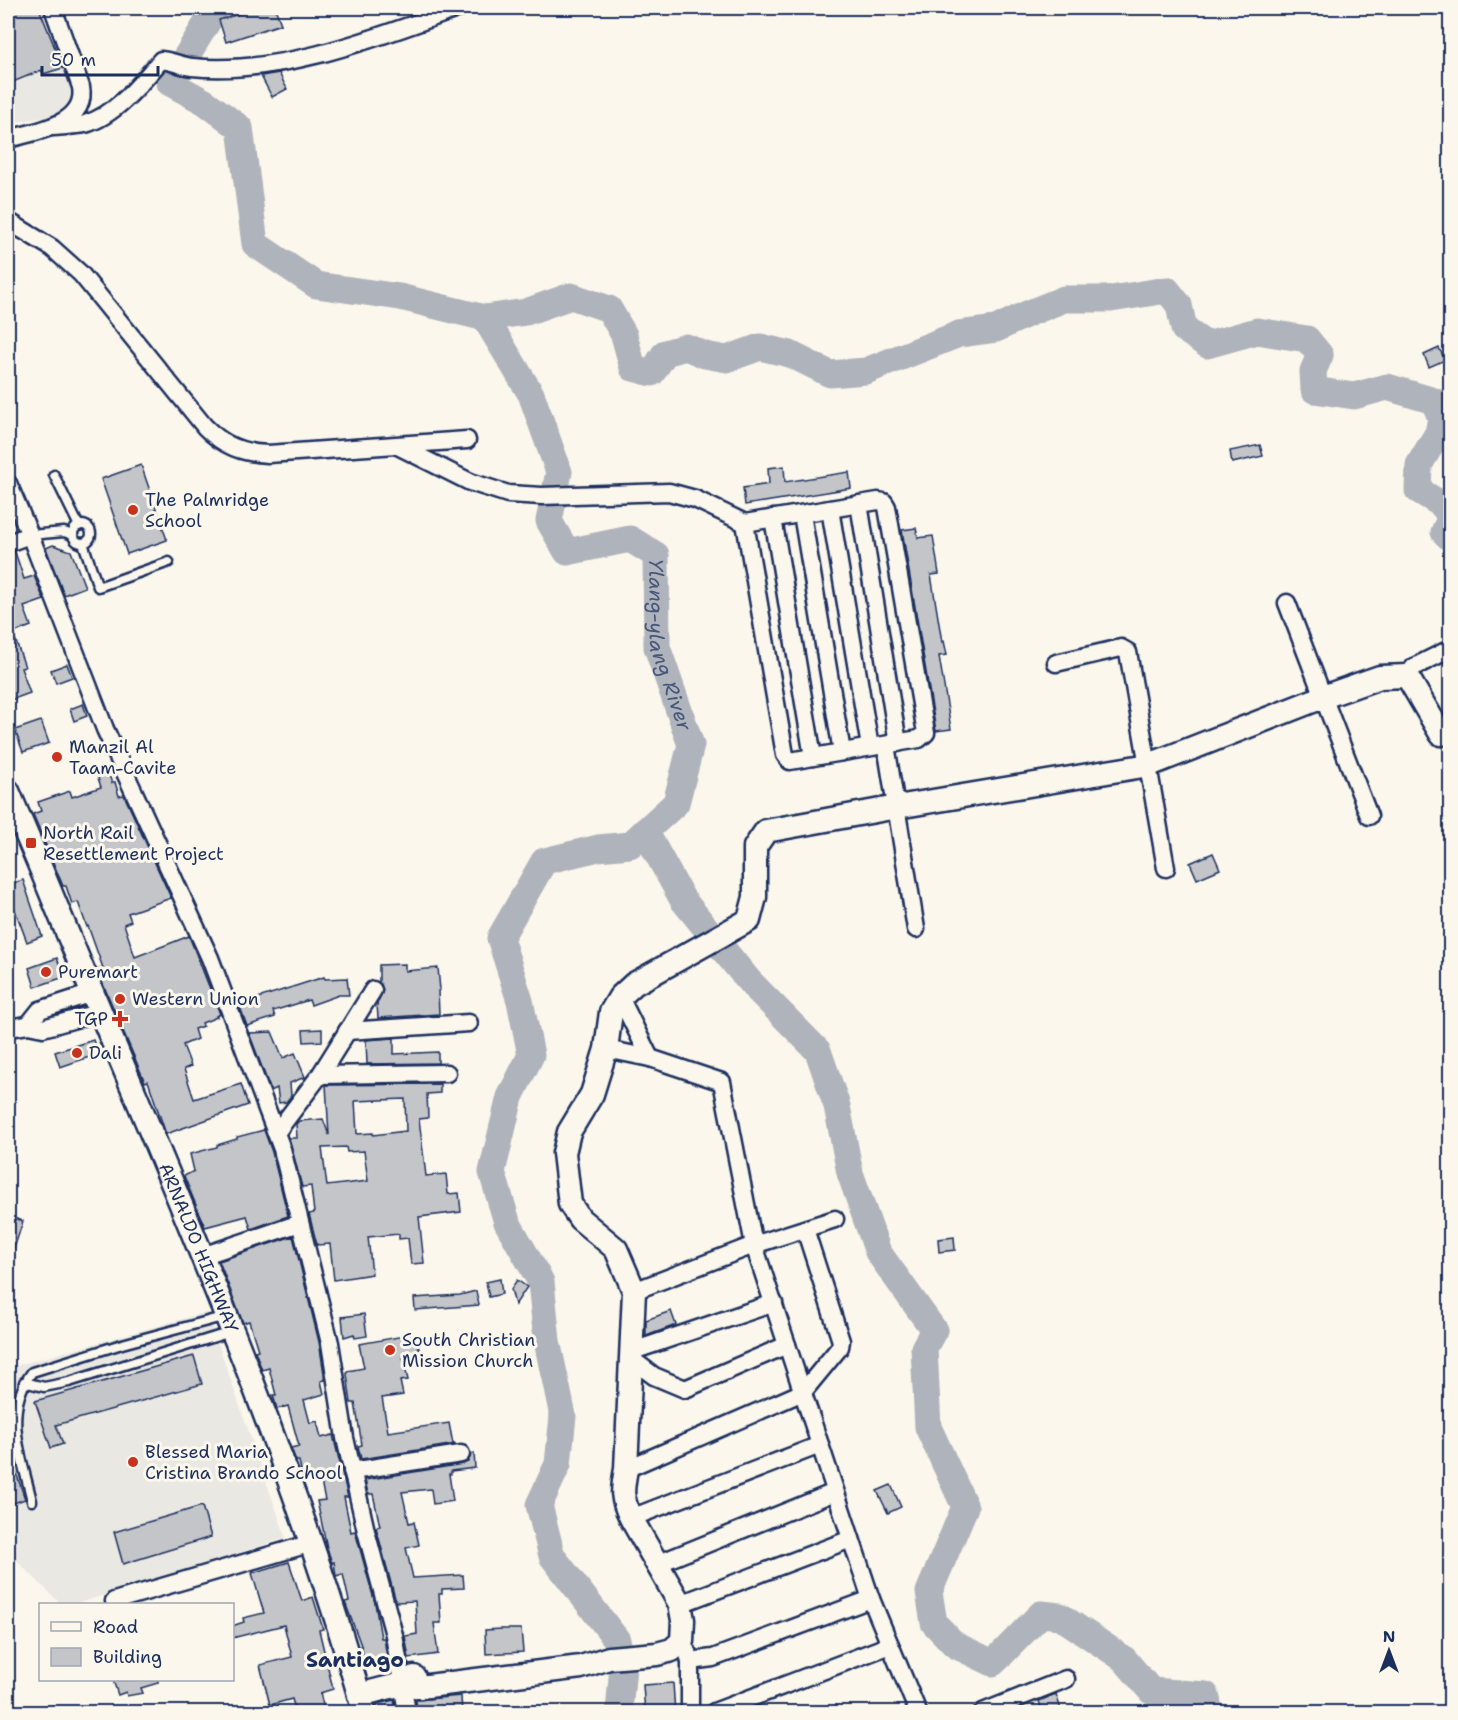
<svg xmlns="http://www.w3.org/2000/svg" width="1458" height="1720" viewBox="0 0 1458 1720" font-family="'Shantell Sans',sans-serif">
	<rect width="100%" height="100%" fill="#fbf7ec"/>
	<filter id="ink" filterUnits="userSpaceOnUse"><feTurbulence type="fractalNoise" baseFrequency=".0167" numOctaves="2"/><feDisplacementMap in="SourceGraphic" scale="12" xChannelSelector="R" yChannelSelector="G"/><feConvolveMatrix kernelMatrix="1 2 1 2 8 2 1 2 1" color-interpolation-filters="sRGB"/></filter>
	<g filter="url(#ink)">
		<g fill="#eae8e2">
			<polygon points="8,8 42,8 75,99 60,115 8,123"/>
			<polygon points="207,1312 286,1538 76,1604 61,1604 8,1552 8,1386 15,1366"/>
		</g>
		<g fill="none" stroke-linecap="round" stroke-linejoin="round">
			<g stroke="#afb3bb" stroke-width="27">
				<path id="s1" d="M215,8L208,21L170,83L205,102L240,128L255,244L316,285L400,297L485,318L531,394L559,472L549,521L567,552L630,539L656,555L657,647L691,745L676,803L630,845L598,848L544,861L500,938L520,1001L531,1055L510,1097L492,1172L507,1222L541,1282L547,1341L563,1416L558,1464L539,1505L552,1556L617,1640L623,1666L619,1712"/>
				<polyline points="485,318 526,312 571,296 609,309 624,335 633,368 652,373 665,353 686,347 705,355 727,359 760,347 790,354 830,374 866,371 959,334 996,329 1027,314 1064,299 1111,299 1167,290 1179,305 1184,329 1207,345 1257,331 1307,339 1320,355 1313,371 1314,390 1354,396 1387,387 1434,401 1441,418 1438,433 1419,465 1418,490 1441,504 1450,515"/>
				<polyline points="1450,519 1444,532 1450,538"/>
				<polyline points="645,831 683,900 749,981 818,1051 837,1106 850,1173 878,1252 934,1330 924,1348 928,1427 965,1507 929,1592 934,1623 955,1645 993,1663 1041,1614 1060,1616 1124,1659 1151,1691 1206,1695 1210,1712"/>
			</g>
		</g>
		<g fill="#c3c5c9" stroke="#1b2f5e" stroke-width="1.5" fill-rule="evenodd">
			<polygon points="8,8 39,8 63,68 43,74 42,70 8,84 8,59 12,58 8,48"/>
			<polygon points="258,8 275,8 281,24 226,42 219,20"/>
			<polygon points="279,73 287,89 272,97 261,76"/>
			<polygon points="1439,348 1445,360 1429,367 1424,355"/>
			<polygon points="1260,445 1263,456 1232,463 1230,451"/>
			<polygon points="141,465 167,540 127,554 101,479"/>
			<polygon points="784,466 785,482 849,472 851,488 745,505 743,488 769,484 768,468"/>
			<polygon points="916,528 918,538 933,536 939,574 931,575 942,642 944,641 947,655 939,656 951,729 936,731 902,530"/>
			<polygon points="53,545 71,551 85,587 64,595 46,548"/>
			<polygon points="15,552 24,579 34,576 44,600 24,607 31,626 13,633 25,667 21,668 30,693 8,701 8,553"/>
			<polygon points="67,664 72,677 56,683 51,670"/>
			<polygon points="83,704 87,716 74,721 70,709"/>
			<polygon points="41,721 49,743 23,752 15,730"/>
			<polygon points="106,768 112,783 115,782 119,796 124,795 171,898 128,913 131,921 124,924 135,957 189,936 220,1014 216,1016 217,1017 202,1023 203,1026 194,1029 197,1039 183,1045 191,1066 184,1069 194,1099 241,1084 248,1105 166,1134 148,1081 145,1082 97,970 103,968 88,926 87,927 78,902 72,904 66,886 63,886 33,814 41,811 38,802 70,791 72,797 101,787 96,772"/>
			<polygon points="1213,853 1220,869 1197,879 1190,863"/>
			<polygon points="23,880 42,936 27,942 8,891 8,885"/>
			<polygon points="57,958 64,977 35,987 29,968"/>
			<polygon points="405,964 405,971 438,968 440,990 438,991 439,1014 378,1018 377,1004 383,990 379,982 379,965"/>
			<polygon points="324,977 325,979 347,978 349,995 339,995 311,1005 309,1000 273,1011 275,1017 247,1026 239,1004"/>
			<polygon points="322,1029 322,1041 304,1042 303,1030"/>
			<polygon points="272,1032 283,1058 295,1053 305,1077 290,1083 291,1096 286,1102 279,1103 277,1088 271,1091 249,1033"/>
			<polygon points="394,1038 394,1054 438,1052 438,1063 367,1064 366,1040"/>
			<polygon points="93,1040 98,1054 60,1067 55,1052"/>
			<path d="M440,1084V1093L427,1094L428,1118L419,1119L426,1176L446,1174L448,1194L459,1193L461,1212L419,1217L424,1263L411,1264L408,1238L399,1239V1234L368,1237L372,1274L334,1280L330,1244L317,1245L309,1214L314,1213L311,1186L302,1187L289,1138H297L296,1124L299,1121L323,1119L329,1135L326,1085ZM405,1099L406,1131L373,1135V1133L357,1134L355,1101ZM346,1147L347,1152L364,1151L368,1181L327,1186L322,1148Z"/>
			<polygon points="264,1130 272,1152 288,1216 251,1229 247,1216 205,1227 184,1176 194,1171 190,1154 217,1147 217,1145 237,1139 237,1137"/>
			<polygon points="11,1217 23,1221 10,1261 8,1261 8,1228"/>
			<polygon points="293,1236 319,1342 325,1380 321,1381 324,1394 304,1400 310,1423 317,1421 321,1438 333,1435 348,1497 344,1497 351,1532 355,1531 375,1603 381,1638 384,1638 388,1664 365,1667 362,1648 345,1602 349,1601 343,1574 336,1576 334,1562 332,1563 327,1548 317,1501 325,1500 320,1477 303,1480 299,1461 296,1461 291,1448 299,1446 288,1406 277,1409 273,1395 276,1395 269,1368 262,1370 255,1351 258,1350 249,1321 243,1323 219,1261"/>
			<polygon points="954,1237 955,1250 939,1252 938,1239"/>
			<polygon points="500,1279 502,1294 489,1297 486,1282"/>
			<polygon points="517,1280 527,1287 515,1305 511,1289"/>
			<polygon points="476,1291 479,1305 415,1310 414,1298 460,1295"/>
			<polygon points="671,1311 676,1325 646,1336 646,1320"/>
			<polygon points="364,1314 367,1336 355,1338 354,1334 344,1337 342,1317"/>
			<polygon points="415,1334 421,1356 403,1358 408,1380 400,1381 403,1395 382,1398 388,1432 449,1423 453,1444 456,1444 361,1459 358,1446 362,1445 355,1403 351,1403 347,1374 348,1371 364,1368 359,1344"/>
			<polygon points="194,1356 202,1384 56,1425 63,1444 51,1448 35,1401"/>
			<polygon points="474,1453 475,1468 451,1471 451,1474 449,1474 453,1501 433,1504 431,1489 402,1492 409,1523 414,1522 419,1545 406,1548 413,1578 463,1575 464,1588 442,1589 442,1594 439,1594 441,1623 434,1623 438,1654 409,1658 405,1636 417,1634 415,1601 396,1602 376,1527 380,1526 373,1494 368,1494 365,1480 463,1464 468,1462 471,1454"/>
			<polygon points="10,1455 25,1499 8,1505 8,1456"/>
			<polygon points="891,1485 901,1507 888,1513 877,1491"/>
			<polygon points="202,1506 211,1537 123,1564 114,1532"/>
			<polygon points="289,1562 302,1601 313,1597 323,1629 319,1630 333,1689 320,1693 325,1713 296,1713 292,1699 270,1705 260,1665 292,1657 284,1625 232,1638 232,1626 244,1622 243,1618 264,1613 252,1573"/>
			<polygon points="502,1629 521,1629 523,1652 486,1654 485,1630"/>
			<polygon points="113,1680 158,1680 158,1683 141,1688 143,1693 127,1696 126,1692 118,1695"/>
			<polygon points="673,1683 675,1713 645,1713 643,1685"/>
			<polygon points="1056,1694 1062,1713 1043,1713 1039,1701"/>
			<polygon points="461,1696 462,1713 417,1713 416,1700"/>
			<polygon points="394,1700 396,1710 378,1713 377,1704"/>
		</g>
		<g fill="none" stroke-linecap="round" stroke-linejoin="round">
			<g stroke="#1b2f5e" stroke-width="13">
				<g id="lane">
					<polyline points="54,475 79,526"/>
					<circle cx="82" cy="534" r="9"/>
					<polyline points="30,535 64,532 73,535"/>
					<polyline points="83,543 98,587 169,562"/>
					<polyline points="24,1382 44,1387 69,1382 231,1332"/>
					<path d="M32,1501C22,1457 2,1412 32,1372L122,1344L226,1316"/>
				</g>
			</g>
			<g stroke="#1b2f5e" stroke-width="21">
				<g id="street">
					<path d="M52,127C62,126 75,126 85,124C115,116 142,82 161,60C172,61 182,66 192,67C280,76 378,37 459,8"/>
					<path d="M8,139C33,132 88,125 81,87L53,8"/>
					<path d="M8,221L52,248L81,274L205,427C224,446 242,453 268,454L467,440"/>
					<polyline points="398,446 470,482 508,494 542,496 669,492 695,499 745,523"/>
					<polyline points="8,483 30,535 105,729 210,958 282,1149 330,1343 345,1438 366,1531 394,1635 407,1712"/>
					<polygon points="878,501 884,502 887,507 926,733 919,739 790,761 785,755 745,523"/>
					<polyline points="859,504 898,743"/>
					<polyline points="830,509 870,747"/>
					<polyline points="802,514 842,752"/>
					<polyline points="773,518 813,757"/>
					<polyline points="8,543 30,535"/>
					<polyline points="1287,603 1369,816"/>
					<polyline points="1056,663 1121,648 1128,652 1166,868"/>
					<polyline points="1407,676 1414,667 1450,649"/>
					<polyline points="886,745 916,929"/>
					<polyline points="620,997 650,1058"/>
					<polyline points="28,1025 40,1010 92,993"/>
					<polyline points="8,1028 28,1025 43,1028 101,1012"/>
					<polyline points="347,1031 469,1023"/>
					<polyline points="606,1049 650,1058 722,1082 754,1245 871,1599 918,1712"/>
					<polyline points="320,1075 447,1073"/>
					<polyline points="276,1133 320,1075 373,990"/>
					<polyline points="202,1256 300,1223"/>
					<polyline points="634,1291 754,1245 835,1219"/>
					<polyline points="630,1352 774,1303"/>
					<polyline points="630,1358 654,1376 685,1389 787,1345"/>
					<polyline points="626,1469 803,1392 840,1347 841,1341 805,1229"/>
					<polyline points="352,1471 461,1454"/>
					<polyline points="631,1518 820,1445"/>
					<polyline points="657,1564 835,1492"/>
					<polyline points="114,1601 312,1543"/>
					<polyline points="680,1604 851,1539"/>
					<polyline points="687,1651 690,1661 690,1712"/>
					<polyline points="690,1661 713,1658 871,1599"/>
					<polyline points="714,1712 890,1645"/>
					<polyline points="983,1712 1066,1679"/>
				</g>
			</g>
			<g stroke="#1b2f5e" stroke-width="27">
				<g id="secondary">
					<path id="s2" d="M8,791L39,864C153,1144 282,1420 364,1712"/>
					<path d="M402,1684L420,1687L581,1667L609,1658L657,1654L672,1650L682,1641L683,1620L680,1604L631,1518C621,1498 622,1491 626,1469L634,1291L616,1249L580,1219L570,1204L564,1153L569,1132L592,1094L606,1049L611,1012L620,997L634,984L749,920L755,897V847L766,831L897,807L1149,765L1323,697L1380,677L1407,676L1441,734L1450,731"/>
					<polyline points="359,1695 402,1684 414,1677"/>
				</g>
			</g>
			<use href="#lane" stroke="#fbf7ec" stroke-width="8"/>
			<use href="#street" stroke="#fbf7ec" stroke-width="16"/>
			<use href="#secondary" stroke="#fbf7ec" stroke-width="22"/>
		</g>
	</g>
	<g fill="#c8321e" stroke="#fbf7ec" stroke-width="2">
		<circle cx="133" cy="510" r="6"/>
		<circle cx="57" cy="757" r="6"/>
		<rect x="25" y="837" width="12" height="12" rx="3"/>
		<circle cx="46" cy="972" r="6"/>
		<circle cx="120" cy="999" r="6"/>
		<path d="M117 1010h6v6h6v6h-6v6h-6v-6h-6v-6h6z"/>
		<circle cx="77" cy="1053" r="6"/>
		<circle cx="390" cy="1350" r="6"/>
		<circle cx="133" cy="1462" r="6"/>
	</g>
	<g text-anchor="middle" stroke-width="6" stroke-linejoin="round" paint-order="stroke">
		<g font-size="18" fill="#1b2f5e" stroke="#fbf7ec" text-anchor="start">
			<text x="145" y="506">The Palmridge<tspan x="145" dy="21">School</tspan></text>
			<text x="69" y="753">Manzil Al<tspan x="69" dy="21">Taam-Cavite</tspan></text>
			<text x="43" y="839">North Rail<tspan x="43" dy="21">Resettlement Project</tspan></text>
			<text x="58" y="978">Puremart</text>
			<text x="132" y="1005">Western Union</text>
			<text x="108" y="1025" text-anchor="end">TGP</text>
			<text x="89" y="1059">Dali</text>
			<text x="402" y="1346">South Christian<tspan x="402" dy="21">Mission Church</tspan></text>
			<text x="145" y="1458">Blessed Maria<tspan x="145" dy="21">Cristina Brando School</tspan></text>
		</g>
		<g font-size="18" fill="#1b2f5e" stroke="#fbf7ec">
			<text dy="6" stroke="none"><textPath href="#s2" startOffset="495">ARNALDO HIGHWAY</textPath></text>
		</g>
		<g font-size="20" font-style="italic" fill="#47577a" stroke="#fbf7ec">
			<text dy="7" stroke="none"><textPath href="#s1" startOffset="978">Ylang-ylang River</textPath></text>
		</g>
		<g font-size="21" font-weight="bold" fill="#1b2f5e" stroke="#fbf7ec">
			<text x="355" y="1667">Santiago</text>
		</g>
	</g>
	<rect width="1458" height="1720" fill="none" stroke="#fbf7ec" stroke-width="30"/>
	<rect x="15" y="15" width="1428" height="1690" fill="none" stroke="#1b2f5e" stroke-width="2" filter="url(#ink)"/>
	<rect x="39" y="1603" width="195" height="78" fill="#fbf7ec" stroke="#a1a7b3" stroke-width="1.5"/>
	<rect x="51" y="1622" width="30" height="9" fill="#fbf7ec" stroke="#a1a7b3" stroke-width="1.5"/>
	<text x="93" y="1633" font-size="18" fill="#1b2f5e">Road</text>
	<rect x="51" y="1648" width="30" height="18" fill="#c3c5c9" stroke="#a1a7b3" stroke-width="1.5"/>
	<text x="93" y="1663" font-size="18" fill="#1b2f5e">Building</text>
	<g transform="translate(1389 1651)" stroke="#fbf7ec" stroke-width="4.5" paint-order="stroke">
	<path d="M0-4.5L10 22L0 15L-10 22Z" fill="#1b2f5e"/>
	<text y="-9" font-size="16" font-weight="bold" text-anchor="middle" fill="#1b2f5e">N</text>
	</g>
	<path d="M42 66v9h116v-9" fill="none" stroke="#1b2f5e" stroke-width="3"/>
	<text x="51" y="66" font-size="18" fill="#1b2f5e" stroke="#fbf7ec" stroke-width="4.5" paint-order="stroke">50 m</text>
</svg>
